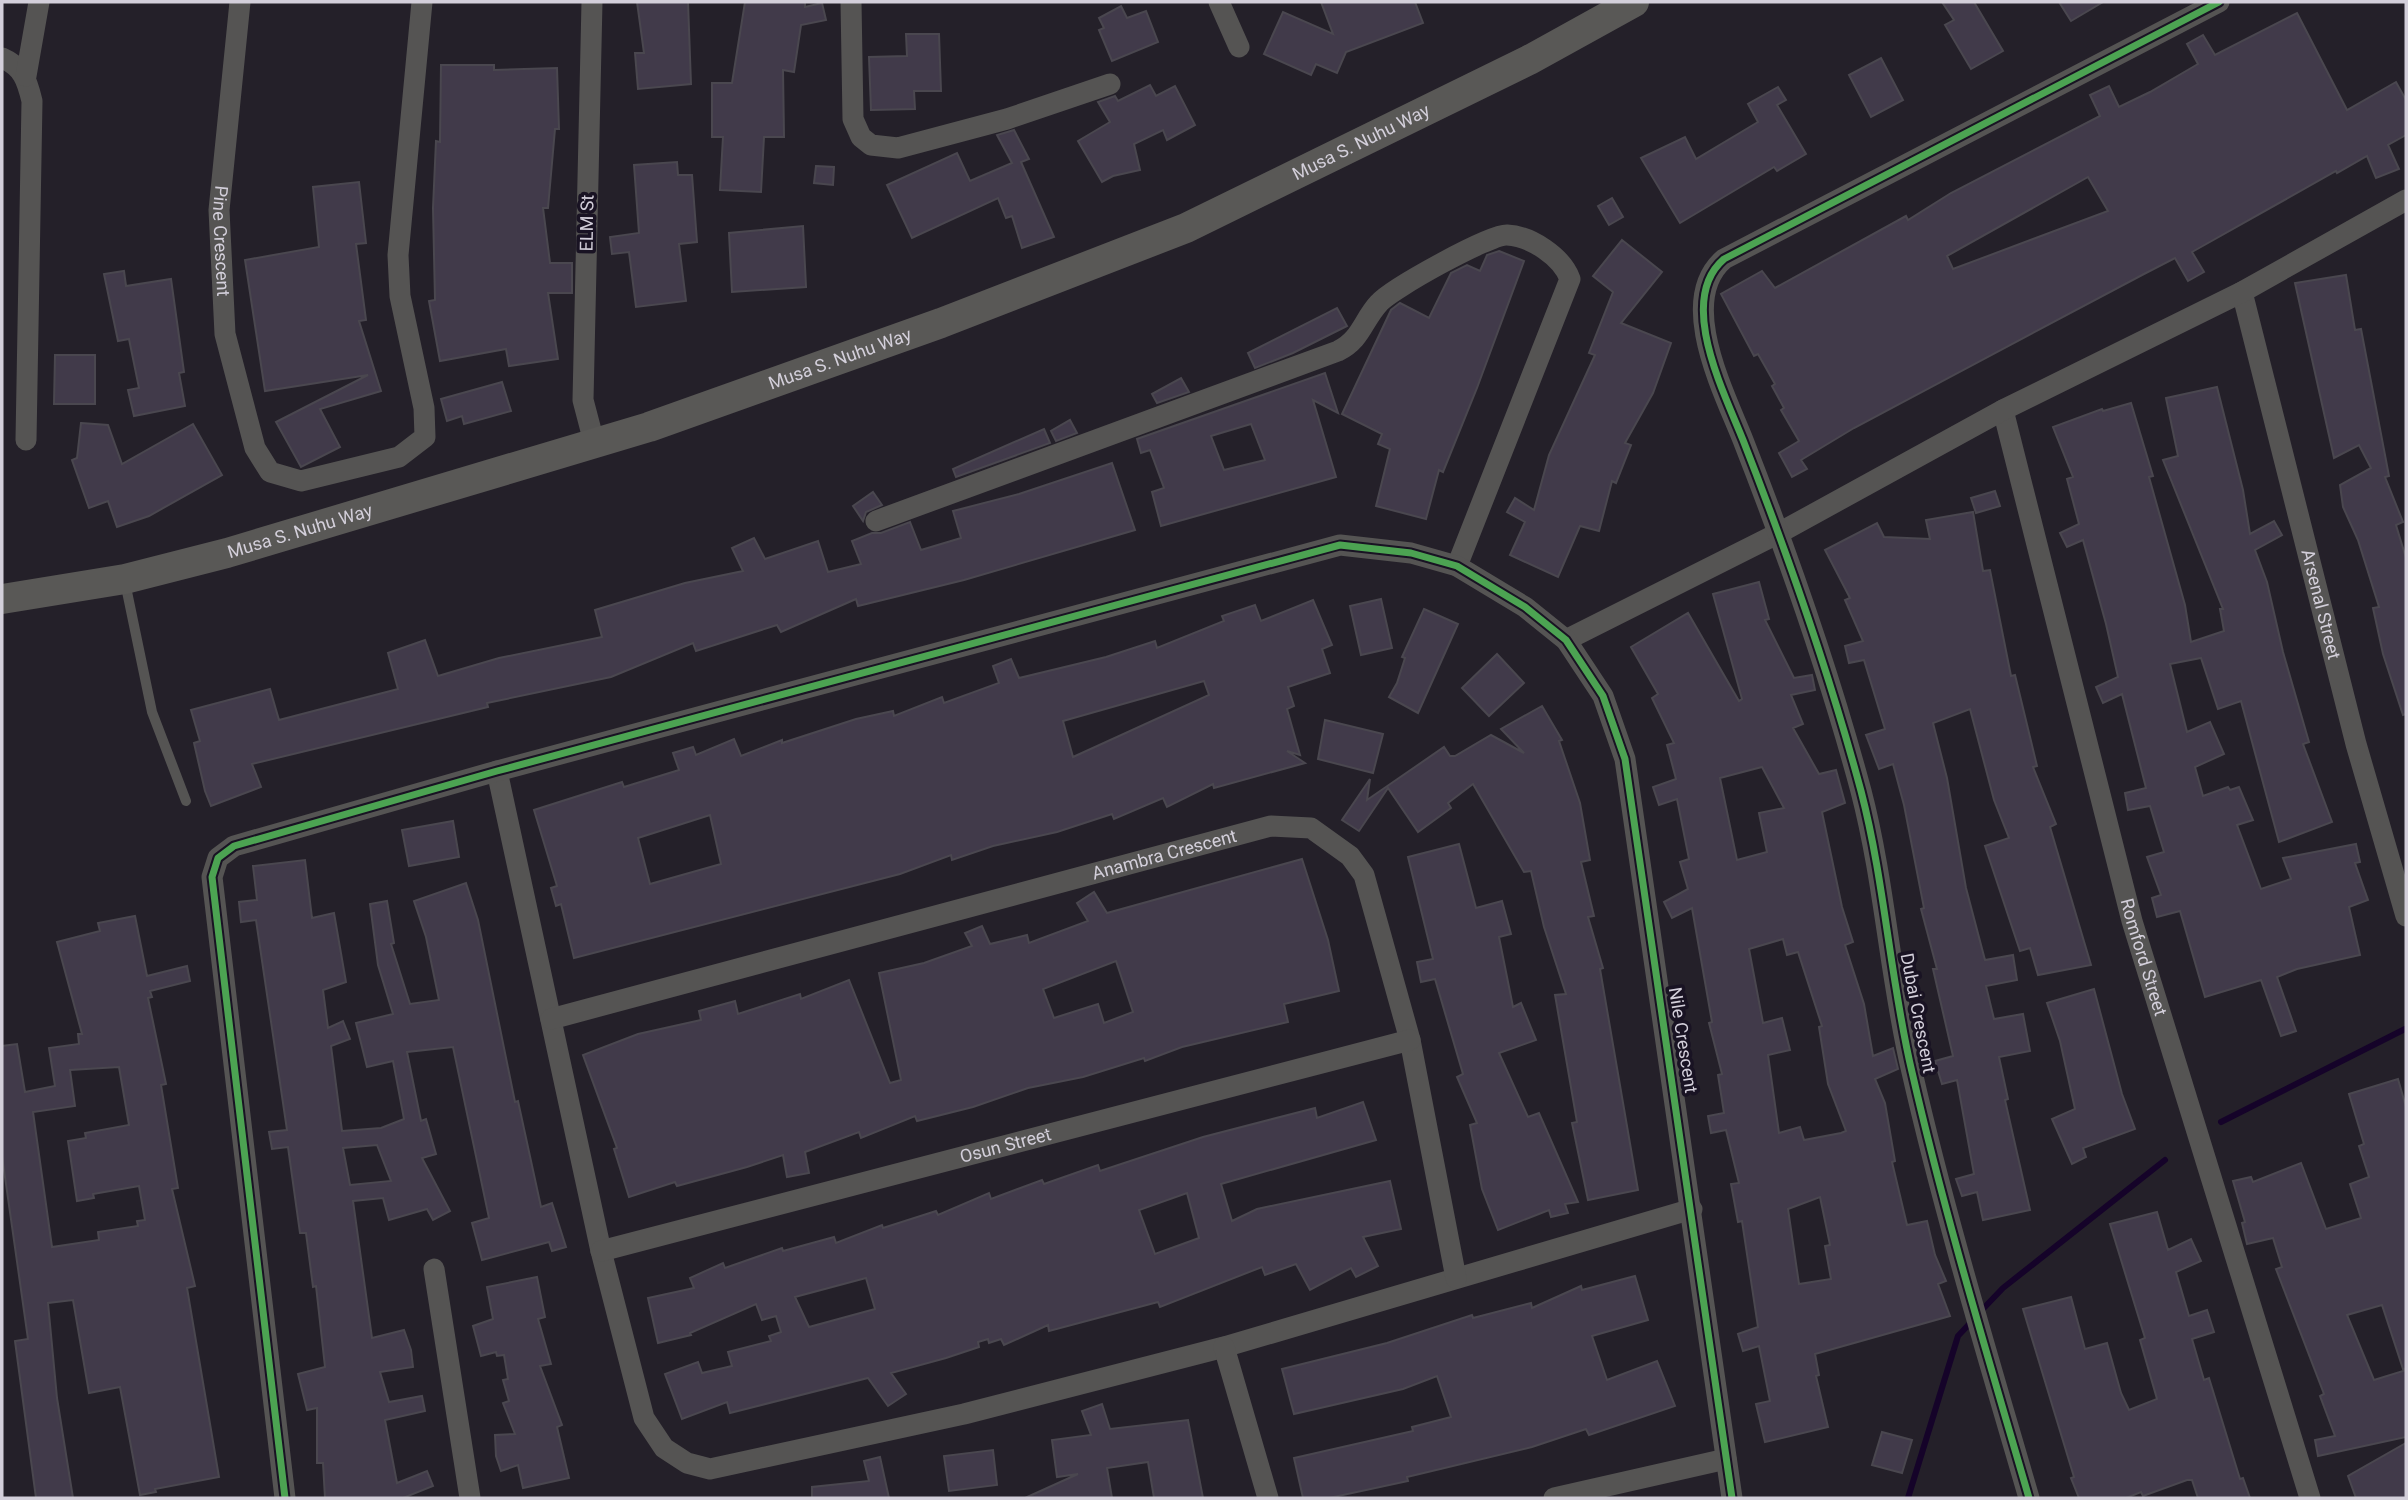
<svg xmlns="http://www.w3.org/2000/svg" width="2408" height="1500" viewBox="0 0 2408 1500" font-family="Roboto,sans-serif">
	<rect width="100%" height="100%" fill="#242029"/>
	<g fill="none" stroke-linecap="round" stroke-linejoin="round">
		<g stroke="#150329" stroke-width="6">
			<polyline points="2221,1122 2405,1029"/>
			<polyline points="1980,1312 2003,1288 2165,1160"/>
			<polyline points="1908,1498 1958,1336 1973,1320"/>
		</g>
	</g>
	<g fill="#413a4a" stroke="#4a474f" stroke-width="2" fill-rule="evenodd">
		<polygon points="637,2 688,2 691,84 638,89 635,53 644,53"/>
		<polygon points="745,2 805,2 805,7 822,3 826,20 801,25 794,72 783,70 784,137 764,137 761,192 720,190 723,137 712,137 712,83 732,83"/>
		<polygon points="1321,2 1415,2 1423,23 1346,52 1337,73 1316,64 1311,75 1264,54 1283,12 1333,34"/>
		<polygon points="1942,2 1974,2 2003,51 1971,69 1945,25 1954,20"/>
		<polygon points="2059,2 2103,2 2071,21"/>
		<polygon points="1121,6 1127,18 1146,11 1158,42 1112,61 1099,30 1104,28 1099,18"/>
		<path d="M2297,13L2347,110L2396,82L2406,100V135L2388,145L2399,169L2376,178L2367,156L2337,173L2336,171L2192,252L2204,272L2188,281L2175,258L2144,274L1854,428L1801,460L1807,469L1792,477L1779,453L1799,441L1781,410L1784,408L1772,386L1775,384L1758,354L1754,356L1721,294L1762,271L1775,288L1906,216L1908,220L1951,193L2100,116L2090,95L2109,86L2119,107L2150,92L2198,64L2187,44L2203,35L2215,55ZM2088,177L2108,211L1953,269L1947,256Z"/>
		<polygon points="906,34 939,34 941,91 914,91 915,109 871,110 869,57 907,56"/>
		<polygon points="1881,58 1903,100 1871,117 1849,75"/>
		<polygon points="441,65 494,65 494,70 557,68 559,129 555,129 548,208 543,208 550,263 572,263 572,293 548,293 558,359 509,366 506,349 440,361 429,301 435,300 433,208 436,141 440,142"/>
		<polygon points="1150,85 1156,96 1175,86 1195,125 1167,140 1163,130 1134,144 1140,170 1113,176 1102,182 1078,141 1110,122 1098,102 1115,96 1118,101"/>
		<polygon points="1778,87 1786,100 1777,105 1806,154 1777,171 1774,167 1680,223 1641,158 1685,137 1696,159 1758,122 1748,104"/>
		<polygon points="1014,130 1029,159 1021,162 1054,237 1022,248 1012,216 1006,218 998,198 912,238 887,185 957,153 970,181 1012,163 997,135"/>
		<polygon points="677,162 678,175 692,175 697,242 679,244 686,301 636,307 629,252 612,254 610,237 639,233 634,165"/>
		<polygon points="816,166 834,167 833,185 814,183"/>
		<polygon points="359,182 366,243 356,244 366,320 359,321 381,391 320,409 340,447 301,467 276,422 368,375 265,391 245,260 319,247 313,187"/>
		<polygon points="1612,198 1623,217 1609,225 1598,206"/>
		<polygon points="803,226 806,287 732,292 729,233"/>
		<polygon points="1622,240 1662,272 1621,323 1671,343 1653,393 1625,443 1631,445 1616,483 1612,481 1599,531 1580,526 1558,577 1510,555 1525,522 1507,512 1515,498 1534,510 1549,455 1595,355 1589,353 1613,292 1593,276"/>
		<polygon points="1499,251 1524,261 1477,388 1443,472 1439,470 1426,519 1376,506 1390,449 1378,444 1382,434 1342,414 1391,310 1400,303 1429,318 1451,273 1467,265 1480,271 1487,255"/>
		<polygon points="124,271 126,286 171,279 184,372 179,373 185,406 134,416 128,390 139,388 129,339 118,341 104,274"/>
		<polygon points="2346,275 2355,330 2361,329 2389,476 2385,477 2403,522 2396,525 2406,558 2406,714 2403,715 2383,654 2373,608 2379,607 2358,540 2343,507 2340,485 2371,468 2359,445 2334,458 2295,283"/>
		<polygon points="1337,308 1347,326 1293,353 1255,368 1248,353"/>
		<polygon points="55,355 95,355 95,404 54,404"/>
		<path d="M1325,373L1338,413L1313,400L1336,477L1161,526L1152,492L1164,488L1150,450L1141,453L1137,439ZM1251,424L1265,460L1224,470L1211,436Z"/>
		<polygon points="1181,378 1189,392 1157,403 1152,394"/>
		<polygon points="502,382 511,411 464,424 462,416 447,421 441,399"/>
		<polygon points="2217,387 2243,490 2250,534 2274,521 2282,535 2255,550 2267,582 2283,652 2309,742 2303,744 2332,822 2279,842 2241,701 2218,709 2201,658 2170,664 2187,732 2210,722 2224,754 2195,767 2203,796 2228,787 2230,790 2239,787 2253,820 2237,825 2261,889 2291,879 2283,858 2356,844 2360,862 2355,863 2368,900 2349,907 2360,955 2297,969 2277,977 2296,1031 2281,1036 2261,980 2205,997 2180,911 2157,917 2152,898 2161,895 2147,857 2164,852 2150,806 2128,810 2125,793 2146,788 2122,694 2103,703 2096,687 2118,677 2106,624 2083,540 2067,547 2060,533 2079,524 2067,479 2073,477 2053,427 2102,409 2103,411 2131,403 2153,476 2149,477 2185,605 2191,642 2224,631 2220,609 2223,609 2163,460 2178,456 2166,398"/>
		<polygon points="1070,420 1077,433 1056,441 1051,431"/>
		<polygon points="81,423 108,425 122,464 193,424 222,475 149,516 117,527 108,501 89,508 72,460 77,458"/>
		<polygon points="1044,429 1050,443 956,477 953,469"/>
		<polygon points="1112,463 1135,530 964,580 858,606 856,599 781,632 777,625 696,651 693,643 611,677 487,703 488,707 252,764 261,787 211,806 205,791 194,743 200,741 191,710 270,689 279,720 398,689 388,653 425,640 438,676 499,658 602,637 595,610 685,583 743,571 732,548 754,538 765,559 818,541 828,572 861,564 852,541 872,533 881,533 910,522 921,550 961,538 953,511 1019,494"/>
		<polygon points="1995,491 2000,506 1976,513 1971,498"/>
		<polygon points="873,492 882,505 866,512 863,521 853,506"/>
		<polygon points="1973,512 1983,571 1990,570 2011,676 2015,675 2037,766 2033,767 2056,824 2050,827 2091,965 2038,975 2030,948 2020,951 1985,846 2009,838 1994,800 1970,709 1933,723 1947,778 1966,888 1985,960 2013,955 2017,980 1986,986 1994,1019 2023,1014 2030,1051 1999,1057 2008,1099 2005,1100 2030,1210 1983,1220 1977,1192 1962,1196 1956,1179 1974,1174 1957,1080 1942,1084 1935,1061 1953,1056 1933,969 1937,969 1921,909 1924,908 1904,805 1893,764 1879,769 1866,735 1885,729 1864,660 1849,663 1845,646 1863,641 1845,600 1850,598 1825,550 1877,523 1884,537 1930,539 1926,520"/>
		<path d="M1759,582L1769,619L1765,620L1794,678L1812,675L1815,690L1791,695L1803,724L1793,728L1819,774L1836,770L1845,803L1822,812L1842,907L1853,942L1845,945L1864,1004L1873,1056L1893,1048L1898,1069L1875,1079L1885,1103L1895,1161L1892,1162L1907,1225L1927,1221L1935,1255L1946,1281L1938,1284L1950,1316L1815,1354L1819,1375L1816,1376L1828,1427L1765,1442L1756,1404L1770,1401L1759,1346L1743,1351L1738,1334L1758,1327L1742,1221L1738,1222L1731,1184L1739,1183L1726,1130L1711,1133L1708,1116L1724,1113L1718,1075L1722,1074L1709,1023L1712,1022L1692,908L1672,918L1664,902L1688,889L1680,862L1689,859L1677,799L1659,805L1653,787L1676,779L1667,745L1674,743L1652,698L1658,694L1631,647L1688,613L1739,701L1742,699L1713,594ZM1762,767L1784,808L1759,813L1767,852L1737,860L1720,778ZM1783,939L1787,955L1798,952L1822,1026L1819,1027L1828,1084L1846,1131L1841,1133L1804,1140L1800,1127L1779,1133L1768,1055L1790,1050L1782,1018L1763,1023L1749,949ZM1820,1197L1830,1245L1825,1246L1831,1279L1799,1284L1788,1209Z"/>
		<polygon points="1381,599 1392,648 1361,655 1350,606"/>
		<path d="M1313,600L1332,645L1322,649L1330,673L1288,687L1294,706L1287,709L1300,755L1287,751L1305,763L1214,788L1213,784L1167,807L1163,798L1114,819L1112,814L1057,832L993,846L952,860L951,855L900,874L574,958L561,904L556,906L551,888L557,886L534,810L622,782L624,787L679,770L673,753L693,747L696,755L734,739L741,756L782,740V743L856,719L893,711L894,716L942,697L944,703L999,683L993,666L1011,659L1019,678L1106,657L1155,641L1157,648L1224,621L1222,616L1255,605L1261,621ZM1204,681L1209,695L1073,757L1063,721ZM710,815L721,864L650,884L638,838Z"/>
		<polygon points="1424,609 1458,624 1418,713 1389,697 1397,683 1405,658 1402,657"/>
		<polygon points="1497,654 1524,683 1489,716 1462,688"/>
		<polygon points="1542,706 1562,740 1559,741 1580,803 1590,860 1581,862 1594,916 1588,917 1603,968 1600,969 1638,1190 1588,1200 1572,1123 1577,1122 1555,995 1566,994 1544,927 1531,871 1524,872 1473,784 1448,803 1451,808 1418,832 1388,788 1359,831 1342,820 1370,779 1367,800 1444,747 1450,756 1455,756 1491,735 1524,753 1501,729"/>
		<polygon points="1325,720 1383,734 1373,773 1318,759"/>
		<polygon points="453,821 459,857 409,866 402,830"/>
		<polygon points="1459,844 1476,908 1502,901 1511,934 1499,937 1513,1007 1521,1003 1536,1040 1499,1053 1528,1117 1539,1113 1578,1202 1565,1204 1568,1213 1551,1217 1549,1210 1498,1230 1482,1189 1470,1125 1477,1123 1457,1077 1463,1074 1435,979 1421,982 1417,962 1433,959 1408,857"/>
		<path d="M1302,859L1328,940L1339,991L1284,1004L1288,1022L1182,1047L1145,1061L1144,1058L1083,1077L1028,1088L973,1107L917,1121L915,1116L861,1138L859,1132L805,1152L809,1173L787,1177L783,1155L747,1167L677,1186L675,1182L629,1197L614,1149L617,1148L583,1055L638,1034L701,1020L699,1011L735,1001L738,1014L800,994L801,999L849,980L890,1083L901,1080L879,973L924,963L972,946L965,933L982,926L990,944L1027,935L1029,943L1088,921L1077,903L1094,892L1107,913ZM1116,961L1133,1012L1104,1023L1098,1004L1054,1018L1043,989Z"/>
		<path d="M305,860L312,918L334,913L346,982L323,990L328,1028L343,1021L350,1039L331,1046L342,1131L381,1128L404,1119L393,1061L367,1067L356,1023L393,1014L378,965L370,904L387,901L394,943L391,944L410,1004L439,1000L426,937L414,901L466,883L478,920L515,1102L518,1101L541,1207L552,1203L566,1247L552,1251L549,1242L482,1260L472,1223L489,1218L453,1047L407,1052L421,1121L426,1119L436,1154L422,1158L450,1211L433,1220L427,1209L389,1220L383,1198L353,1201L372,1338L404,1330L411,1350L413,1367L380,1372L389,1402L422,1396L425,1411L385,1420L397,1483L427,1471L433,1486L403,1498H325L323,1463H317V1408L307,1410L298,1374L325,1367L316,1286L313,1287L306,1233H300L288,1147L272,1149L269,1132L287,1130L256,920L241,922L239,902L257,900L253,866ZM377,1145L391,1181L350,1185L343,1148Z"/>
		<path d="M135,916L147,976L187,966L190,981L150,991L152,997L148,998L166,1084L161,1085L178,1188L172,1189L195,1286L187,1288L219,1477L155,1489L156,1492L140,1495L120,1387L89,1393L73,1300L48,1303L57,1398L73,1498H36L15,1341L28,1339L2,1156V1046L17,1044L25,1092L55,1086L49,1048L79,1044L78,1034H82L57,942L100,931L98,923ZM119,1067L129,1125L85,1133L86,1138L68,1141L77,1201L94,1198L93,1194L139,1186L145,1220L137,1221L138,1226L98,1232L99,1240L52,1247L33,1112L75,1106L70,1070Z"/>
		<polygon points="2094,989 2122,1094 2135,1129 2083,1148 2086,1157 2072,1164 2052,1119 2075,1109 2060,1041 2047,1003"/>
		<polygon points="2398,1079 2406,1107 2406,1369 2403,1369 2382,1305 2347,1315 2374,1380 2406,1370 2406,1437 2318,1456 2315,1440 2335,1436 2320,1396 2324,1394 2276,1269 2282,1267 2273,1238 2247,1244 2242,1223 2245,1222 2233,1181 2251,1177 2253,1182 2301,1163 2326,1229 2361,1218 2350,1184 2369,1177 2359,1146 2364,1144 2349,1094"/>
		<path d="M1363,1102L1376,1140L1221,1184L1232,1221L1257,1209L1390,1181L1401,1229L1363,1237L1378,1266L1356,1277L1351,1268L1310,1290L1296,1264L1265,1275L1262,1267L1160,1307L1158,1302L1049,1331L1048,1325L1004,1345L1001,1339L989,1343L988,1339L978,1342L979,1347L946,1358L891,1373L906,1394L888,1406L868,1378L730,1413L727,1402L682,1419L665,1374L698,1362L702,1373L732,1366L728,1352L771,1341L769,1336L781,1332L776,1316L762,1320L756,1304L690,1333L691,1335L658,1343L648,1298L694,1288L690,1278L723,1263L725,1268L782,1248L783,1251L834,1237L836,1243L882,1225L883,1228L936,1211L938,1215L989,1193L991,1199L1042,1180L1044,1184L1098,1165L1100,1171L1203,1137L1315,1108L1317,1118ZM1187,1193L1199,1238L1155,1254L1139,1210ZM866,1278L875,1309L809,1327L795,1297Z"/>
		<polygon points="2157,1212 2168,1250 2191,1239 2201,1261 2176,1272 2189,1316 2207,1310 2214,1332 2192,1339 2204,1380 2209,1378 2240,1479 2243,1478 2250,1498 2198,1498 2192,1480 2187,1480 2143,1496 2141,1492 2126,1498 2079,1498 2071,1478 2074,1477 2023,1309 2071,1297 2085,1349 2107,1343 2121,1393 2129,1410 2157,1399 2140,1340 2145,1338 2110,1224"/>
		<polygon points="1635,1276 1648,1320 1592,1336 1607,1380 1657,1361 1675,1406 1589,1435 1586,1429 1532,1447 1407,1477 1408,1481 1329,1498 1303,1498 1294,1458 1413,1431 1412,1427 1451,1417 1437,1376 1403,1389 1294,1414 1282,1369 1387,1343 1472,1315 1473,1318 1531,1303 1532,1308 1581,1286 1582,1290"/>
		<polygon points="537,1277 545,1317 538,1319 551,1364 540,1366 562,1425 557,1427 569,1478 523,1488 518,1465 501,1471 496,1456 495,1435 515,1434 503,1403 509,1401 503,1380 508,1379 504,1355 497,1356 496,1352 481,1356 473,1326 493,1319 487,1287"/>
		<polygon points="1102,1404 1110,1429 1188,1420 1203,1498 1154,1498 1148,1462 1107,1468 1112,1498 1025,1498 1078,1474 1057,1477 1052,1440 1091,1435 1082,1411"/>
		<polygon points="1882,1432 1912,1440 1902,1473 1872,1465"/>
		<polygon points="2406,1443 2406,1498 2356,1498 2348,1476"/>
		<polygon points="993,1450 997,1485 949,1491 944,1456"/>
		<polygon points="880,1457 889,1498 812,1498 812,1487 869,1481 864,1461"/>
	</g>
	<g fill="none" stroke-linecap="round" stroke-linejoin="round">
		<polyline stroke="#555453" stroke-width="10" points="125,582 152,712 186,801"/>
		<g stroke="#555453" stroke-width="21">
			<path id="s1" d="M240,2L219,210L225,334L255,448L270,472L301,481L399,457L425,437L424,408L400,296L398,255L422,2"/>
			<polyline points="592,2 583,400 594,442"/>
			<polyline points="851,2 853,119 861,137 871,145 898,148 1007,119 1110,84"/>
			<polyline points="1219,2 1239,47"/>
			<path d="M2,58C23,67 27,80 32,101L26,440"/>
			<polyline points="26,76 39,2"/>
			<path id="s2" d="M2242,292L2356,744L2406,916"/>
			<path id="s3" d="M2003,410L2132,921L2310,1498"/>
			<path d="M876,521L1338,351C1361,340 1363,320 1379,303C1391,289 1490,234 1507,235C1531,236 1562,257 1570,279L1457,566"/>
			<polyline points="1566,640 1779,533 2003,410 2242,292 2406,200"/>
			<polyline points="497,771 601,1251 644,1418 664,1448 687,1463 710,1469 964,1414 1224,1347 1692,1209"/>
			<path id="s4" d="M551,1019L1271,826L1311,828L1350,856L1364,875L1410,1040L1456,1278"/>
			<path id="s5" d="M601,1251L1410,1040"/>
			<polyline points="434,1269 470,1498"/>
			<polyline points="1224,1347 1268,1498"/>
			<polyline points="285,1498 212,877 218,858 234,846 497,771 1340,545 1411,553 1457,566 1525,607 1566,640 1603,696 1625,759 1732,1498"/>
			<polyline points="1554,1498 1726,1459"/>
			<path d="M2029,1498C1988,1357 1945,1216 1912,1072C1890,980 1885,883 1861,791C1829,672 1788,555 1743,440C1724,392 1676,300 1724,259L2219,2"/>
		</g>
		<path stroke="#595856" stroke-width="30" id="s6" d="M2,599L125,579L227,553L649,427L941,323L1186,228L1529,60L1634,2"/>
		<g stroke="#191323" stroke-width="11">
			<g id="cycleway">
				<polyline points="285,1498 212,877 218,858 234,846 497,771 1340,545 1411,553 1457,566 1525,607 1566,640 1603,696 1625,759 1732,1498"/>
				<path d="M2029,1498C1988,1357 1945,1216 1912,1072C1890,980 1885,883 1861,791C1829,672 1788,555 1743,440C1724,392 1676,300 1724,259L2219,2"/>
			</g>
		</g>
		<use href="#cycleway" stroke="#4ca352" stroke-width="7"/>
	</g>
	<g text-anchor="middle" stroke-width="7" stroke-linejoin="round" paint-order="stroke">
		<g font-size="18" fill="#d3cfda" stroke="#191323">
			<text dy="6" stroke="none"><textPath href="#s6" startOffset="1438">Musa S. Nuhu Way</textPath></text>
			<text transform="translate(587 223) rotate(-89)" y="6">ELM St</text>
			<text dy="6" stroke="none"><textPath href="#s1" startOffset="240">Pine Crescent</textPath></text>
			<text dy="6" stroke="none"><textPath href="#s6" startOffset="873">Musa S. Nuhu Way</textPath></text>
			<text dy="6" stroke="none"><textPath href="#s6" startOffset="306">Musa S. Nuhu Way</textPath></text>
			<text dy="6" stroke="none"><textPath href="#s2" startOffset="322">Arsenal Street</textPath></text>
			<text dy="6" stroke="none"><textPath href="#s4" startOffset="635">Anambra Crescent</textPath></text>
			<text dy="6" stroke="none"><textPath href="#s3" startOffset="565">Romford Street</textPath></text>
			<text transform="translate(1918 1013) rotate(79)" y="6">Dubai Crescent</text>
			<text transform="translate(1683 1040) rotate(81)" y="6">Nile Crescent</text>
			<text dy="6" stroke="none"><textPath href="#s5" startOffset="418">Osun Street</textPath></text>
		</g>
	</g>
	<rect width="2408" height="1500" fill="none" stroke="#d3cfda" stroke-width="7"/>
</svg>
